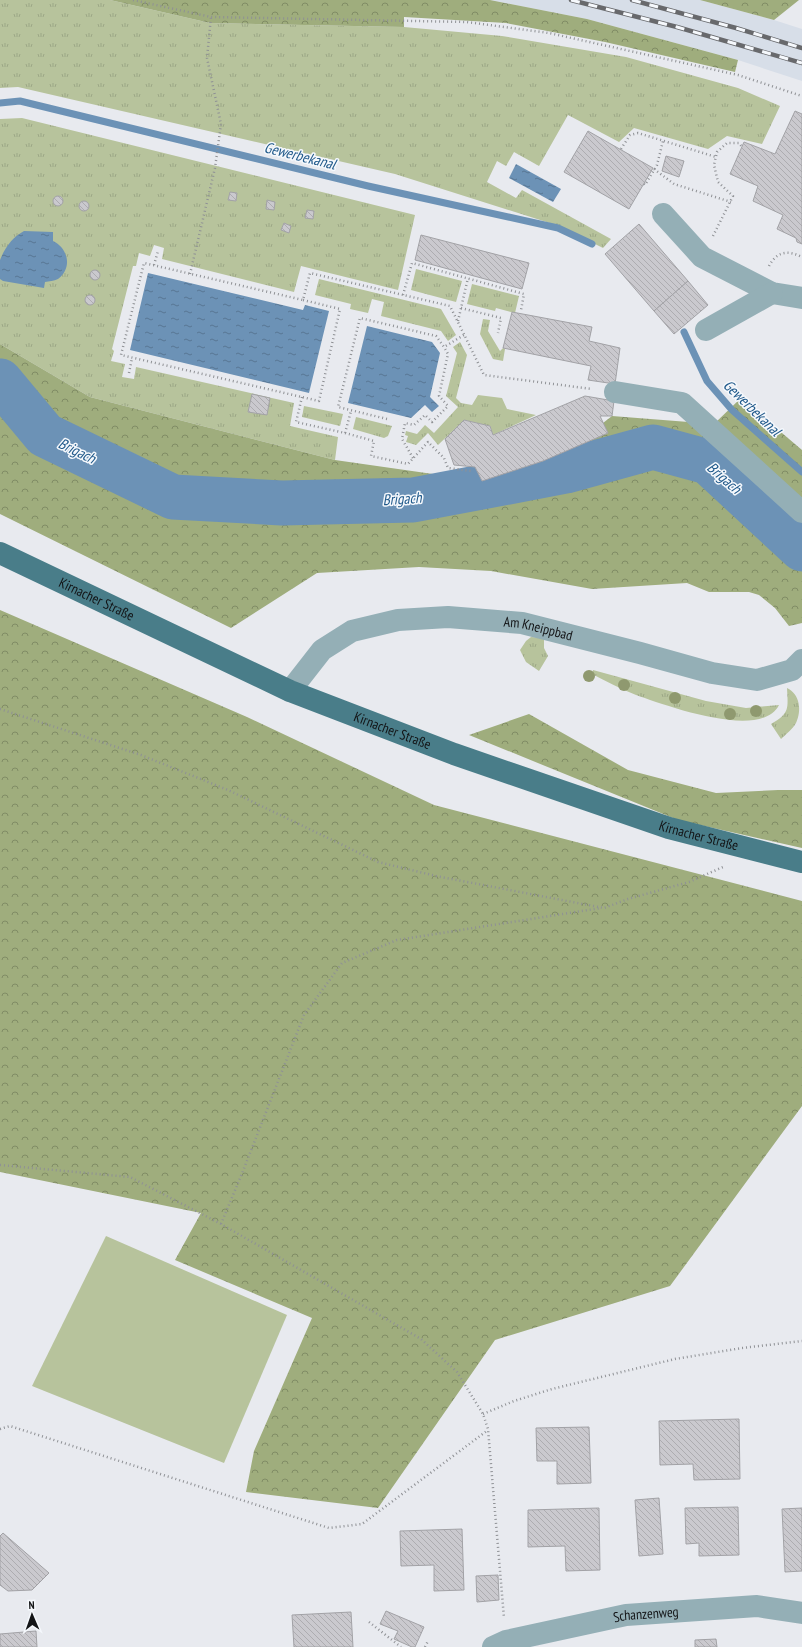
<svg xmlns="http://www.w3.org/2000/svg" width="802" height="1647" viewBox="0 0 802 1647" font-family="'PT Sans Narrow',sans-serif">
	<defs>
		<pattern id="grass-tufts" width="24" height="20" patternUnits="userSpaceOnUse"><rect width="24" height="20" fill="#b7c39c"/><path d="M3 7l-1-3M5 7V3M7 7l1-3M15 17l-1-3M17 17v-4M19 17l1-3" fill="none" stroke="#9ca786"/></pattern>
		<pattern id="forest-crowns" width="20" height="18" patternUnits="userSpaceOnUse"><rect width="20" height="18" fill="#9fad7d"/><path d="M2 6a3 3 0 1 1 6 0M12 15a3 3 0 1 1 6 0" fill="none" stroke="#808c65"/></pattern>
		<pattern id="water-ripples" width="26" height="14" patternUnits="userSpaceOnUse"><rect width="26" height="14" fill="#6c92b6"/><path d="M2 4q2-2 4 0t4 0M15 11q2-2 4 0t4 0" fill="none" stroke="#587693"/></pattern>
		<pattern id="building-back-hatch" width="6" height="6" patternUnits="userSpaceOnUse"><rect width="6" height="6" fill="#cac9ce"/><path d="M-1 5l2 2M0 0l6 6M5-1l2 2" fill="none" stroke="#adacb0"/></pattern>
	</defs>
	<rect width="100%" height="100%" fill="#e8eaef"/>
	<polygon fill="#d7dee8" points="490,0 700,0 774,20 802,29 802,81 738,60 587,19"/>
	<g fill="url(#grass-tufts)">
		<polygon points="0,0 110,0 210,23 404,27 502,36 626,57 738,88 780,106 762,144 727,136 708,149 634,128 619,142 568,115 539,166 514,152 506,166 497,161 487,182 516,198 522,190 611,239 603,248 559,226 395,174 18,87 0,88"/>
		<polygon points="22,118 415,215 398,290 301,266 294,292 162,259 164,248 154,245 150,256 139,253 136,266 133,266 112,349 114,351 111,361 125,364 122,377 134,379 136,367 294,403 290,426 338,437 335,460 90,397 0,344 0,119"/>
		<polygon points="416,269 462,281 456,302 411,290"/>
		<polygon points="319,279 441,309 456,335 448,341 441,331 381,316 384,302 372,299 368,313 350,309 351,304 315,295"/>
		<polygon points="472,284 519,296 515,313 496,308 495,311 467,304"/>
		<polygon points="483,319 490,320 488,331 500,351 503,348 505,349 503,361 493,359 480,334"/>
		<polygon points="460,342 467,355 456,398 461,403 472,405 478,395 502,398 507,409 536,415 493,435 490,426 464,420 438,445 428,433 416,445 406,442 408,436 405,435 406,431 417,434 425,425 434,433 458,407 446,396 457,353 453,347"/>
		<polygon points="304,406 343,414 340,426 302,417"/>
		<polygon points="356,417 392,426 388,436 384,438 353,429"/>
		<polygon points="531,637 544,638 544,648 548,656 539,671 526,662 520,650 526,641"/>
		<path d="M593,670L706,701L746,708L779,705C761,741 665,705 636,695C621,689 606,681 592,674Z"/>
		<path d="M787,688C800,694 802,711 796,723C792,730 786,734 781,739L771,724C790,713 788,709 787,688Z"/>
	</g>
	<g fill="url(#forest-crowns)">
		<polygon points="110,0 490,0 587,19 738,60 735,72 605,42 506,23 404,17 404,27 210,23"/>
		<polygon points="700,0 799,0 774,20"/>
		<polygon points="0,344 90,397 335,460 482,481 543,461 608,433 603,423 612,416 714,424 741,398 802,450 802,623 789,626 775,608 759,595 749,592 709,592 687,583 592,589 491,571 419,567 317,573 231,628 0,514"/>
		<polygon points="0,610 247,717 434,805 802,901 802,1106 670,1286 495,1340 378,1508 246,1492 254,1451 312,1318 175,1260 201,1213 0,1172"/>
		<polygon points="529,714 628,770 716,793 778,790 802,790 802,848 678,820 469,735"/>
	</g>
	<polygon fill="#b7c39c" points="106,1236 287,1315 224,1463 32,1386"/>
	<g fill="url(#water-ripples)">
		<polygon points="516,164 561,189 553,202 509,178"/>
		<path d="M24,231L53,232V241C68,248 73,268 58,279C54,281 49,281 45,282L44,288L3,281L0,279C0,273 0,265 0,260C5,247 13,237 24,231Z"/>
		<polygon points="148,273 303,310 305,305 329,311 309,393 130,350"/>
		<polygon points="367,326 432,342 440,353 430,397 439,406 432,412 425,405 411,418 348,403"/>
	</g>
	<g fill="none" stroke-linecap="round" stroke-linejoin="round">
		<g stroke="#6c92b6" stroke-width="7">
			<polyline points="0,103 20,101 368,186 558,228 592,244"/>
			<polyline points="684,332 707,381 732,410 802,472"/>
		</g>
		<polyline stroke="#6c92b6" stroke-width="45" points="0,381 45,435 173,497 282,503 413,500 566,471 653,447 708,462 802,549"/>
	</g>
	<g fill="url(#building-back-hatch)" stroke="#a2a2a6">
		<polygon points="795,111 802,114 802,244 797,242 796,238 777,229 783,215 753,201 758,186 730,174 744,142 775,154"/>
		<polygon points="588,131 653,168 629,209 564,172"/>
		<polygon points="666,156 684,161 679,177 662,171"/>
		<polygon points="230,192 237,193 236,201 228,200"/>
		<circle cx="58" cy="201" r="5"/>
		<polygon points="267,200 275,202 274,210 266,209"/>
		<circle cx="84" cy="206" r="5"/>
		<polygon points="307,210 314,211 313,219 305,218"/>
		<polygon points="284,223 291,226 289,233 281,230"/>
		<polygon points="639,224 688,281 654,311 605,254"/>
		<polygon points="421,235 529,263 522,289 415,260"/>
		<circle cx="95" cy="275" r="5"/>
		<polygon points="688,281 708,305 674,334 654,311"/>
		<circle cx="90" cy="300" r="5"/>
		<polygon points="512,312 592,327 589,341 620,348 615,384 588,380 591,366 503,348"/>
		<polygon points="252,394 270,398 267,415 248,412"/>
		<polygon points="585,396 614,401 612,416 600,416 608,433 543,461 482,481 475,467 454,465 445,439 464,420 490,426 493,435"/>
		<polygon points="739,1419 740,1479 694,1480 693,1464 660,1465 659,1421"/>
		<polygon points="589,1427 591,1483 557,1484 557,1461 537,1461 536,1428"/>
		<polygon points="659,1498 663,1554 639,1556 635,1500"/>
		<polygon points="738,1507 739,1555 699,1556 699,1543 686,1544 685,1508"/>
		<polygon points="599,1508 600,1570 566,1571 565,1546 528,1547 528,1510"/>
		<polygon points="802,1508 802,1571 785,1572 782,1509"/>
		<polygon points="462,1529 464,1590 434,1591 434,1565 401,1566 400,1531"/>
		<polygon points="3,1533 49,1573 32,1590 8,1591 0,1585 0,1536"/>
		<polygon points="498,1575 499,1600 477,1602 476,1576"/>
		<polygon points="386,1611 424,1627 415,1647 412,1647 394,1639 398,1631 380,1624"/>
		<polygon points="351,1612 353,1647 294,1647 292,1615"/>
		<polygon points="36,1631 37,1647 0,1647 0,1634"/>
		<polygon points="716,1639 717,1647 695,1647 695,1640"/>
	</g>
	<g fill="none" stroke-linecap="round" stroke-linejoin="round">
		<g stroke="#8f9195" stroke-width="2.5" stroke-dasharray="1 3" stroke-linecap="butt">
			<polyline points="133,0 211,17 467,22 549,33 738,75 802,96"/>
			<polyline points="621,149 630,135 638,133 716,157"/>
			<polyline points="654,169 674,184 731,202"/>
			<polyline points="644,184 645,185 657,165 663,141"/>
			<polyline points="713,236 733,196 718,182 714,165 717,152 727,143 739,143 742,147"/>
			<polyline points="154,265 158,251"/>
			<path d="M769,266C777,251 788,250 802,257"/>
			<polyline points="190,274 215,168 221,124 207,58 211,17"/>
			<polyline points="403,295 412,263 524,294 521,310"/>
			<polyline points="303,300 340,309 319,401 121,355 144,263 303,300 310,273 450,306 484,375 592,389"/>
			<polyline points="461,308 501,318 498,333"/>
			<polyline points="458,321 468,278"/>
			<polyline points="129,373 132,358"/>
			<polyline points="302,397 296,422 345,433 351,411"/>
			<polyline points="387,419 338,407 360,318 436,336 444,347 464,335"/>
			<polyline points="345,433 374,441 371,456 408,464 428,442 444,458 448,468 471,471"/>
			<polyline points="413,458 402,439 405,423 414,425 425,415 432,422 448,406 439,396 448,354 444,347"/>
			<polyline points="0,709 141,755 228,790 378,862 436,876 604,908 628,899 689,882 723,867"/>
			<polyline points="0,1165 130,1177 221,1224 421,1339 457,1372 483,1414 488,1429 504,1618"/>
			<polyline points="221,1224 243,1171 304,1015 342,963 397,940 601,908"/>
			<polyline points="483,1414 514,1401 552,1389 675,1359 742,1348 802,1341"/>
			<polyline points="0,1429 10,1426 329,1528 362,1524 488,1430"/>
			<polyline points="369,1622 401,1647"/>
			<polyline points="425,1647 428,1641"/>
		</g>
		<g stroke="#94afb6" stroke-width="22">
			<polyline points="663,214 702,257 772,293 802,298"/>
			<polyline points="706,330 772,293"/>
			<polyline points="615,392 682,403 802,512"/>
			<path id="s1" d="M290,691L322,650L352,631L398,620L448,617L522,623L640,653L712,673L757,680L792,670L802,660"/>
			<path id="s2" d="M493,1647L506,1641L626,1615L757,1606L802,1613"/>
		</g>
		<path stroke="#497d89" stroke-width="22" id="s3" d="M0,553L290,691L454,754L669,828L802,862"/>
		<g stroke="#68696c" stroke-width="4.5">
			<g id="rail">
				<polyline points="571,0 677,27 802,63"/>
				<polyline points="632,0 736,28 802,48"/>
			</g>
		</g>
		<use href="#rail" stroke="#f5f8fc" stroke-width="3" stroke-dasharray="9" stroke-linecap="butt"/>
	</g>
	<g fill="#8f996f">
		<circle cx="589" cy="676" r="6"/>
		<circle cx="624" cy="685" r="6"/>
		<circle cx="675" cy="698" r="6"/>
		<circle cx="756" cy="711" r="6"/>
		<circle cx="730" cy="714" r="6"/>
	</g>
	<g text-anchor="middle" stroke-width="3" stroke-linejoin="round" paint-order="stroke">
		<g font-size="14" fill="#131416" stroke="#f5f8fc">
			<text dy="5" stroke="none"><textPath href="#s3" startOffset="107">Kirnacher Straße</textPath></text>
			<text dy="5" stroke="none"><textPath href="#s1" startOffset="276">Am Kneippbad</textPath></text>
			<text dy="5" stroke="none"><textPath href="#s3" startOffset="431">Kirnacher Straße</textPath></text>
			<text dy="5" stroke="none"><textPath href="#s3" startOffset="755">Kirnacher Straße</textPath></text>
			<text dy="5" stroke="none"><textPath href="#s2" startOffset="157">Schanzenweg</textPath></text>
		</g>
		<g font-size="15" font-style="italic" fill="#215a8b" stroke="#f5f8fc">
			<text transform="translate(300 156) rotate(14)" y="5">Gewerbekanal</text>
			<text transform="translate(752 408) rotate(44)" y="5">Gewerbekanal</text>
			<text transform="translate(77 451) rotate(26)" y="5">Brigach</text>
			<text transform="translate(724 478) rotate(41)" y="5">Brigach</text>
			<text transform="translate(402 499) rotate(-4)" y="5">Brigach</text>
		</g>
	</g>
	<g transform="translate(32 1615) rotate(358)" stroke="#f5f8fc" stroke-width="3" paint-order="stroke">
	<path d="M0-3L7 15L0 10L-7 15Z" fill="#131416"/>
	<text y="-6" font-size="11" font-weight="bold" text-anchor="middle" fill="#131416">N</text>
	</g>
</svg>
